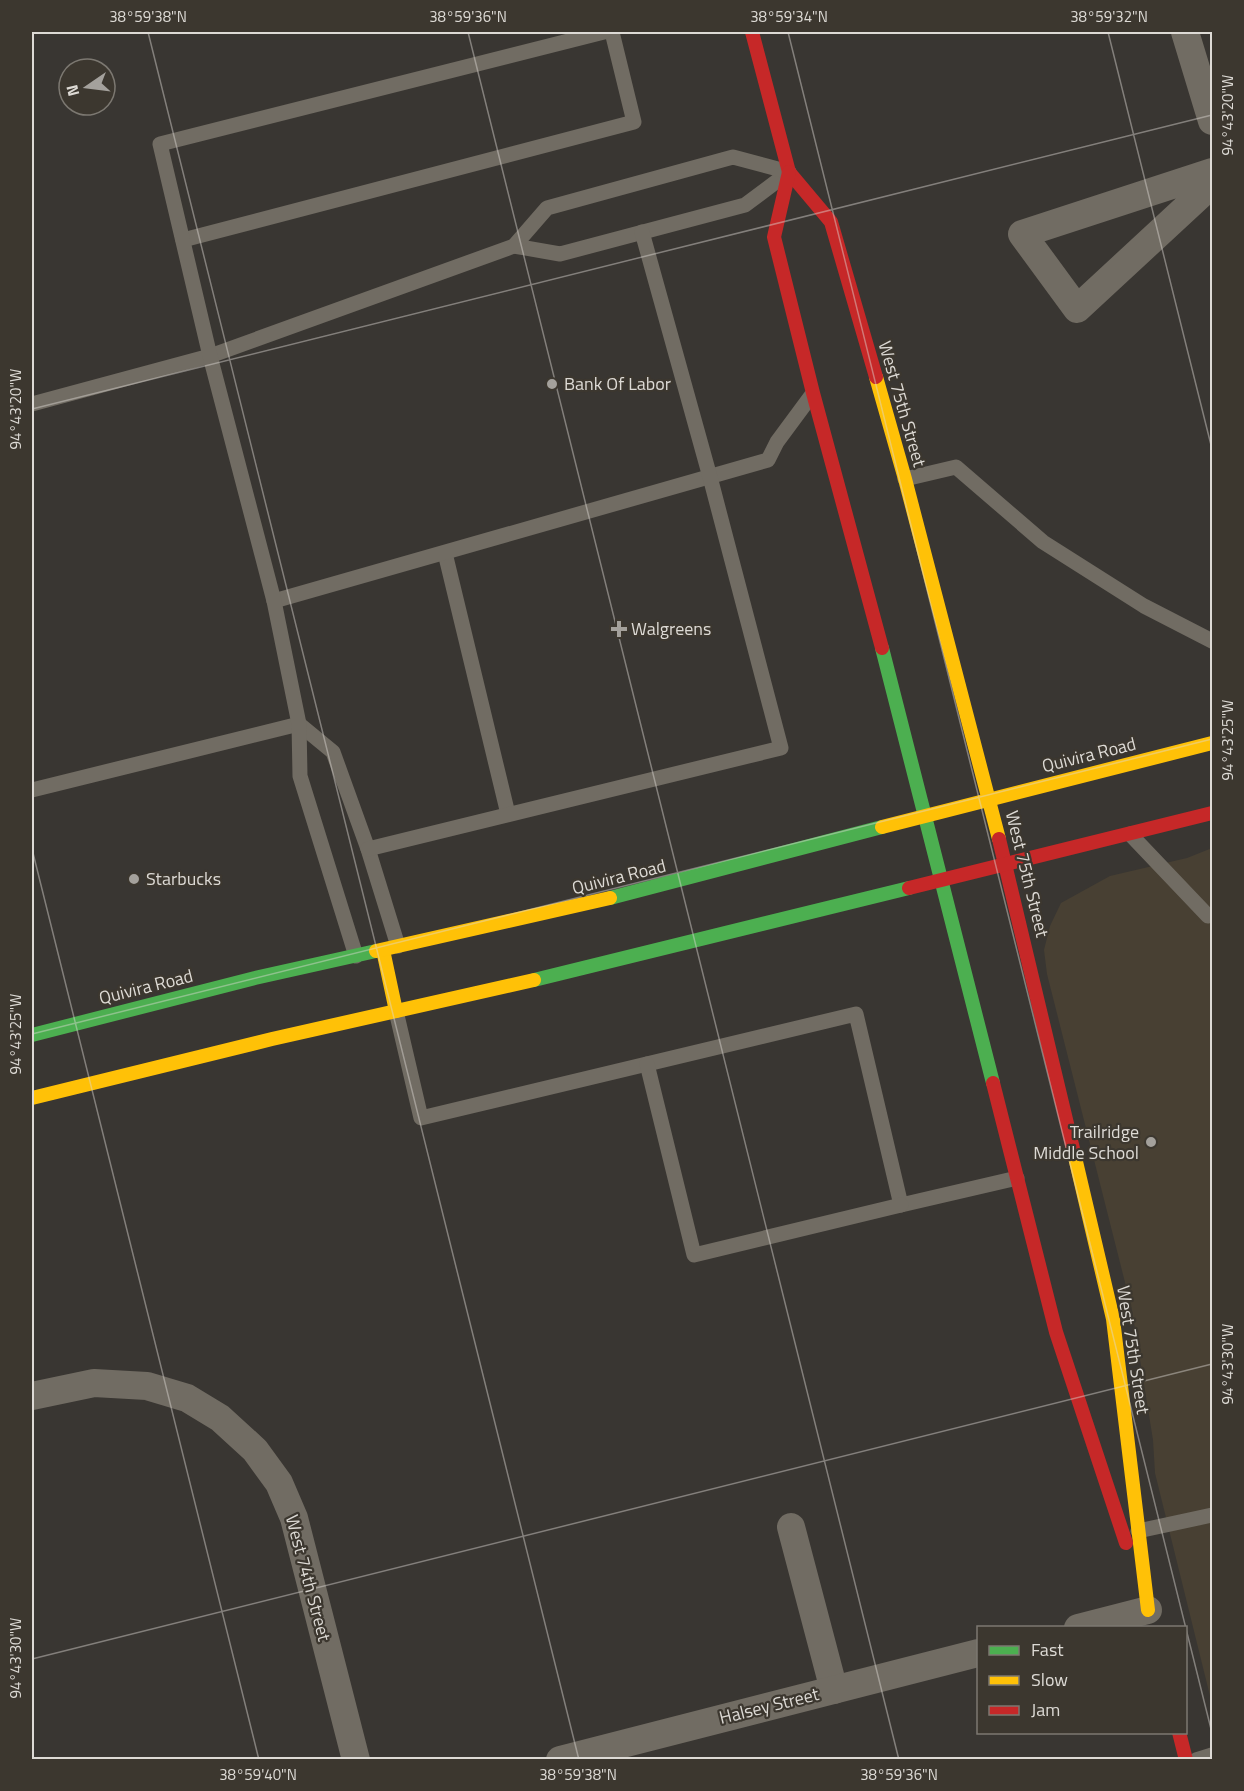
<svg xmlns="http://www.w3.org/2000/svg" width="1244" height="1791" viewBox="0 0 1244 1791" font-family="'Titillium Web',sans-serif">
	<rect width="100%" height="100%" fill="#393632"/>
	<polygon fill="#484033" points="1212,848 1212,1704 1155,1473 1153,1440 1132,1310 1047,974 1044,950 1050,926 1061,903 1110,876 1187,858"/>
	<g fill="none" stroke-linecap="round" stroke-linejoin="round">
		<g stroke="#716c63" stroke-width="15">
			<polyline points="183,240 634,122 612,32"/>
			<polyline points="514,246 560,254 745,205 785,175"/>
			<polyline points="32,404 210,356 514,246 547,208 722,160 733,157 789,172"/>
			<polyline points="905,479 956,467 1043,542 1144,606 1212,641"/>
			<polyline points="445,553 508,814"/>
			<polyline points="274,601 768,460 777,442 811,396"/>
			<polyline points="299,724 333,752 368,849 398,946"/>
			<polyline points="32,790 299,724"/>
			<polyline points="1130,834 1208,916 1212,915"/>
			<polyline points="368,849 781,748 710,477 642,232"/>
			<polyline points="356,956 300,776 299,724 274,601 210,356 160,144 604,32"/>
			<polyline points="396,1011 421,1118 856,1014 901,1205 1017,1178"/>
			<polyline points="647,1064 694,1255 901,1205"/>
			<polyline points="1138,1531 1212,1515"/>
			<polyline points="1196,1760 1212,1755"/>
		</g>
		<g stroke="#716c63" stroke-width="28">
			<polyline points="1185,32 1212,121"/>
			<polyline points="1212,172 1022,234 1077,309 1212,184"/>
			<polyline points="32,1396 94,1383 147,1386 187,1398 220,1418 255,1450 279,1483 294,1518 356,1760"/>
			<polyline points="791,1527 834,1690"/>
			<polyline points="1078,1628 1148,1610"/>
			<polyline points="560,1760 978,1653"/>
		</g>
		<g stroke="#4caf50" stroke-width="14">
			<polyline points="882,648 993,1083"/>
			<polyline points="610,898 882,827"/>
			<polyline points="534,980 909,888"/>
			<polyline points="32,1035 255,978 376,951"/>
		</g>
		<g stroke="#ffc107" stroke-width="14">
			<polyline points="876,377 905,479 999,839"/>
			<polyline points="882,827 1212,743"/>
			<polyline points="383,950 396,1011"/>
			<polyline points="376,951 610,898"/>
			<polyline points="32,1098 272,1039 534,980"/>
			<polyline points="1074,1153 1113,1319 1148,1610"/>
		</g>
		<g stroke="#c62828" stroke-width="14">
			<polyline points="752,32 789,172 831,222 876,377"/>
			<polyline points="789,172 774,237 813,393 882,648"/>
			<polyline points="999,839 1074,1153"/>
			<polyline points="909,888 1212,813"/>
			<polyline points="993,1083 1056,1332 1126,1543"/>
			<polyline points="1179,1732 1186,1760"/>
		</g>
	</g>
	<path fill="none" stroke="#dddad5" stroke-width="1.5" stroke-opacity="0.45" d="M148,32L579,1760M468,32L899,1760M788,32L1212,1733M1108,32L1212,449M32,409L1212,115M32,849L259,1760M32,1034L1212,739M32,1659L1212,1364"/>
	<g fill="#a4a19c" stroke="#3c372f" stroke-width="2">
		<circle cx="552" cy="384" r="6"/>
		<path d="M616 620h6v6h6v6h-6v6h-6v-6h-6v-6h6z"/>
		<circle cx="134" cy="879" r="6"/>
		<circle cx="1151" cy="1142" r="6"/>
	</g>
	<g text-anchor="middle" stroke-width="4.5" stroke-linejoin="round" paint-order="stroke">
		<g font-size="18" fill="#dddad5" stroke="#3c372f" text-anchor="start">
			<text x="564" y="390">Bank Of Labor</text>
			<text x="631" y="635">Walgreens</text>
			<text x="146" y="885">Starbucks</text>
			<text x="1139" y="1138" text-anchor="end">Trailridge<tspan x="1139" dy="21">Middle School</tspan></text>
		</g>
		<g font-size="18" fill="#dddad5" stroke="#3c372f">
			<text transform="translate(902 404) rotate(74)" y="6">West 75th Street</text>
			<text transform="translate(1089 755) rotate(-14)" y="6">Quivira Road</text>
			<text transform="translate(1027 874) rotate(76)" y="6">West 75th Street</text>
			<text transform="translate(619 877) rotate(-14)" y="6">Quivira Road</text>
			<text transform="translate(146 987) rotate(-14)" y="6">Quivira Road</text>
			<text transform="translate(1133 1350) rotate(81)" y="6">West 75th Street</text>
			<text transform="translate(308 1578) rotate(75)" y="6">West 74th Street</text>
			<text transform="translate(769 1706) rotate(-14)" y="6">Halsey Street</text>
		</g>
	</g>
	<rect width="1244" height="1791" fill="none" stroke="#3c372f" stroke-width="66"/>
	<rect x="977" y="1626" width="210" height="108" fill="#3c372f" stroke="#7c7871" stroke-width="1.5"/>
	<rect x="989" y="1646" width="30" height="9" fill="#4caf50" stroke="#7c7871" stroke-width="1.5"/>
	<text x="1031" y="1656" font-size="18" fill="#dddad5">Fast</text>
	<rect x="989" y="1676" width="30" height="9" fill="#ffc107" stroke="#7c7871" stroke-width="1.5"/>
	<text x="1031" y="1686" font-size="18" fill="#dddad5">Slow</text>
	<rect x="989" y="1706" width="30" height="9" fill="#c62828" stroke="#7c7871" stroke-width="1.5"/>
	<text x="1031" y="1716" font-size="18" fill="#dddad5">Jam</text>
	<g transform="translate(87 87) rotate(256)"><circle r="28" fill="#3c372f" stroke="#7c7871" stroke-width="1.5"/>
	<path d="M0-4.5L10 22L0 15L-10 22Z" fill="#a4a19c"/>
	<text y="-9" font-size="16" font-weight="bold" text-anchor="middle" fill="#dddad5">N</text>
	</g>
	<rect x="33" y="33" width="1178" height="1725" fill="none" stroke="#dddad5" stroke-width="2"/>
	<g font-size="15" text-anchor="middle" fill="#dddad5">
		<text x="148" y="22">38°59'38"N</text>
		<text x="468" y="22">38°59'36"N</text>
		<text x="789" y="22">38°59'34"N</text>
		<text x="1109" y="22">38°59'32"N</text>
		<text transform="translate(1228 115) rotate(-90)" y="5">94°43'20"W</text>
		<text transform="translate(16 409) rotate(-90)" y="5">94°43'20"W</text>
		<text transform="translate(1228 740) rotate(-90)" y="5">94°43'25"W</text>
		<text transform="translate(16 1034) rotate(-90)" y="5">94°43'25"W</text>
		<text transform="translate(1228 1364) rotate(-90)" y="5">94°43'30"W</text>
		<text transform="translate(16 1658) rotate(-90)" y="5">94°43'30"W</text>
		<text x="258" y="1780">38°59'40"N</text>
		<text x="578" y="1780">38°59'38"N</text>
		<text x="899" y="1780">38°59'36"N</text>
	</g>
</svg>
